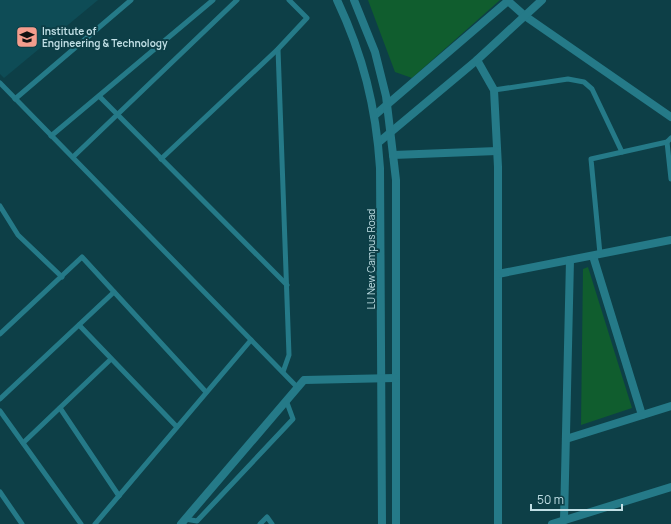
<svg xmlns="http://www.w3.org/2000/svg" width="671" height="524" viewBox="0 0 671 524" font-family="Manrope,sans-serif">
	<rect width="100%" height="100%" fill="#0d3f47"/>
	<polygon fill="#0e4c56" points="0,0 98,0 4,78 0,74"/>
	<g fill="#105d2e">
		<polygon points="368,0 500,0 412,78 395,72"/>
		<polygon points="588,267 632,408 581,425 583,269"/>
	</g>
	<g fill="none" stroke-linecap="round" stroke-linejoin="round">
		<g stroke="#257a88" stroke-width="5">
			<polyline points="278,49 289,355 283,372"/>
			<polyline points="0,83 297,387"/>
			<polyline points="494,90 568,79 584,82 592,89 622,152"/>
			<polyline points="99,96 287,285"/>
			<polyline points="15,99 131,0"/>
			<polyline points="51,136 213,0"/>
			<polyline points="667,142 671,179"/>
			<polyline points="73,157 237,0"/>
			<polyline points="161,159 278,49 307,18 289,0"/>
			<polyline points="0,206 18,235 62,277"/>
			<polyline points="600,254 591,159 667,142 671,138"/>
			<polyline points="79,325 177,427"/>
			<polyline points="0,334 82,257 206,392"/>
			<polyline points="0,399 114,292"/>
			<polyline points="60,408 119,496"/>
			<polyline points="0,411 81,524"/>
			<polyline points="23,443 111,359"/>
			<polyline points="0,492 22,524"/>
			<polyline points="185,519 197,521 293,419 286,400"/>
			<polyline points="95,524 251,340"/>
			<polyline points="260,524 267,517 272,524"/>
		</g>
		<g stroke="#257a88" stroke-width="8">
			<polyline points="508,1 525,16 671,117"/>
			<polyline points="477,60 494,90 498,167 498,524"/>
			<polyline points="375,115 509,0"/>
			<polyline points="379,142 477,60 542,0"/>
			<polyline points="393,155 497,151"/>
			<polyline points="593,256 642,415"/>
			<polyline points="498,274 671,240"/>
			<polyline points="566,439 671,406"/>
			<polyline points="564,520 570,260"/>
			<polyline points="552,524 671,487"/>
		</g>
		<g stroke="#257a88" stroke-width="8">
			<path d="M337,0C363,55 376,107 380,168L382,524"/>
			<polyline points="354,0 375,52 386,96 396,180 396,524"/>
			<polyline points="181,524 304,380 395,378"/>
		</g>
	</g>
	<defs>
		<g id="university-square" transform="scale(1.15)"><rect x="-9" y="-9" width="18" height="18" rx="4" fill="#f49d8d" stroke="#0d3f47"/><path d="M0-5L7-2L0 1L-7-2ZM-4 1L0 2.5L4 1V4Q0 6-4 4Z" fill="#111"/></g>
	</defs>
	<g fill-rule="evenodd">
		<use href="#university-square" x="27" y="37"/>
	</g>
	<g text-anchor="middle" stroke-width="4" stroke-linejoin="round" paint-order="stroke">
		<g font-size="10" font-weight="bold" fill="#c1dfe5" stroke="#0d3f47" text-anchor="start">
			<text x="42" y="35">Institute of<tspan x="42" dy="12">Engineering &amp; Technology</tspan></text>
		</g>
		<g font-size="10" fill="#c1dfe5" stroke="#0d3f47">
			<text transform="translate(371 259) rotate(-90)" y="4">LU New Campus Road</text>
		</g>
	</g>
	<path d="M531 504v6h91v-6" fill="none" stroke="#c1dfe5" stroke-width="2"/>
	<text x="537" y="504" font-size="12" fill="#c1dfe5" stroke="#0d3f47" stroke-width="3" paint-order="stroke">50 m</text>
</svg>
